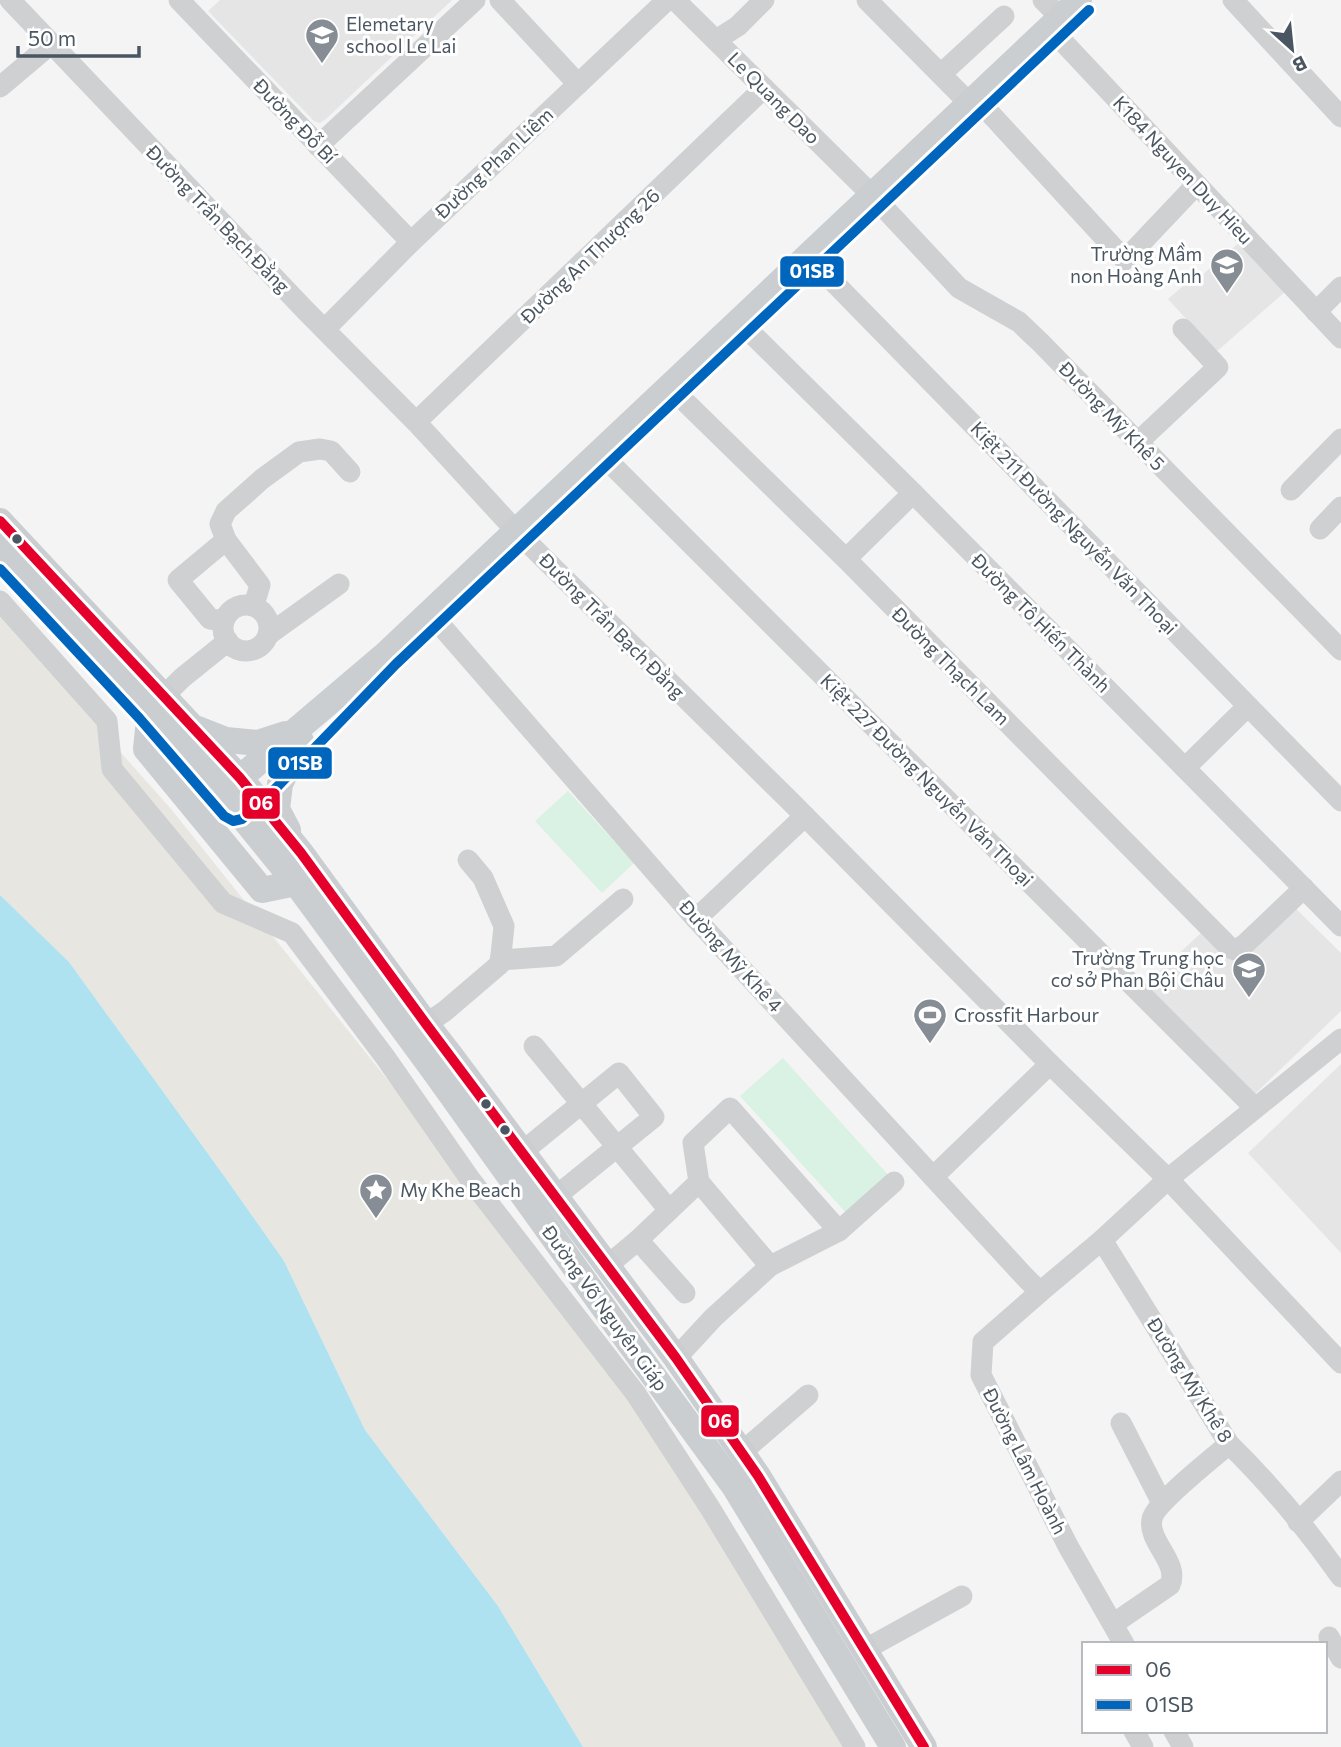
<svg xmlns="http://www.w3.org/2000/svg" width="1341" height="1747" viewBox="0 0 1341 1747" font-family="Commissioner,sans-serif">
	<rect width="100%" height="100%" fill="#f4f4f4"/>
	<g fill="#e6e5e6">
		<polygon points="220,0 452,0 326,119 320,123 314,121 208,11"/>
		<polygon points="1242,240 1286,291 1216,352 1168,299 1197,274 1200,277"/>
		<polygon points="1282,895 1341,953 1341,1011 1254,1095 1144,986 1201,933 1223,955"/>
		<polygon points="1341,1064 1341,1253 1248,1153"/>
	</g>
	<g fill="#d9f2e3">
		<polygon points="568,791 634,863 602,893 535,821"/>
		<polygon points="783,1058 890,1177 848,1215 740,1096"/>
	</g>
	<polygon fill="#e7e6e1" points="0,617 171,809 462,1173 663,1439 850,1747 583,1747 498,1606 365,1430 284,1261 227,1180 69,962 0,895"/>
	<polygon fill="#aee2f0" points="0,895 69,962 227,1180 284,1261 365,1430 498,1606 583,1747 0,1747"/>
	<g fill="none" stroke-linecap="round" stroke-linejoin="round">
		<g stroke="#ced0d2" stroke-width="21">
			<polyline points="10,0 306,311 416,422 516,531 791,802 1050,1064 1168,1179 1341,1363"/>
			<polyline points="179,0 411,242"/>
			<polyline points="500,0 578,84"/>
			<polyline points="675,0 873,196 959,288 1019,322 1041,343 1341,650"/>
			<polyline points="867,0 970,104"/>
			<polyline points="1043,0 1061,18"/>
			<polyline points="1233,0 1341,117"/>
			<polyline points="1050,28 1341,338"/>
			<polyline points="716,40 738,26 764,0"/>
			<polyline points="941,74 1004,16"/>
			<polyline points="0,87 51,44"/>
			<polyline points="976,98 1125,260 1196,185"/>
			<polyline points="318,146 475,0"/>
			<polyline points="807,255 1341,801"/>
			<polyline points="1316,312 1341,287"/>
			<polyline points="740,322 913,493 1341,926"/>
			<polyline points="325,329 411,242 667,0"/>
			<polyline points="670,387 846,559 1230,948 1235,950 1244,945 1304,888"/>
			<polyline points="416,422 764,88"/>
			<polyline points="1138,442 1218,367 1183,329"/>
			<polyline points="599,452 1255,1108"/>
			<polyline points="1291,490 1341,439"/>
			<polyline points="1320,529 1341,507"/>
			<polyline points="846,559 913,493"/>
			<polyline points="0,601 107,721 112,769 223,903 292,933 385,1057 470,1179 636,1394 710,1508 855,1747"/>
			<polyline points="254,605 260,585 226,540 220,524 226,511 262,479 299,452 320,449 331,451 350,472"/>
			<circle cx="246" cy="628" r="23"/>
			<polyline points="430,613 696,919 1024,1276 1040,1292"/>
			<polyline points="224,621 210,619 178,580 226,540"/>
			<polyline points="268,635 339,584"/>
			<polyline points="164,696 182,678 228,641"/>
			<polyline points="1185,768 1248,706"/>
			<polyline points="696,919 805,816"/>
			<polyline points="500,960 556,956 623,899"/>
			<polyline points="426,1024 445,1011 500,964 504,926 483,878 468,860"/>
			<polyline points="534,1046 669,1210"/>
			<polyline points="522,1152 619,1073 654,1117 555,1197"/>
			<polyline points="933,1177 1050,1064"/>
			<polyline points="638,1240 685,1293"/>
			<path d="M1102,1240L1229,1444C1270,1484 1308,1530 1341,1577"/>
			<polyline points="607,1266 638,1240 699,1182"/>
			<polyline points="770,1266 699,1182 693,1143 730,1108 839,1231"/>
			<polyline points="676,1358 713,1318 770,1266 839,1231 894,1182"/>
			<polyline points="1121,1423 1162,1503"/>
			<polyline points="742,1452 808,1395"/>
			<polyline points="1298,1522 1341,1481"/>
			<path d="M1113,1624L1170,1585C1180,1562 1147,1542 1152,1519C1155,1503 1214,1457 1229,1444"/>
			<polyline points="1329,1637 1341,1658"/>
			<polyline points="1124,1644 1068,1546 981,1375 983,1342 1040,1292 1102,1240 1168,1179 1341,1039"/>
			<polyline points="864,1650 962,1596"/>
			<polyline points="1134,1731 1143,1747"/>
			<polyline points="1174,1731 1183,1747"/>
		</g>
		<g stroke="#caced1" stroke-width="26">
			<polyline points="0,521 240,778 301,853 426,1024 451,1056 676,1358 758,1476 924,1747"/>
			<polyline points="0,548 150,710 222,792 296,883 432,1068 614,1322 734,1486 893,1747"/>
			<polyline points="150,710 146,749 262,890 296,883"/>
			<polyline points="198,729 226,740 258,743 286,734"/>
			<polyline points="228,788 386,654 1079,0"/>
			<polyline points="288,830 277,809 280,784 301,741"/>
		</g>
		<g stroke="#fff" stroke-width="16">
			<polyline id="bus-1" points="0,521 240,778 301,853 426,1024 676,1358 758,1476 924,1747"/>
		</g>
		<g stroke="#fff" stroke-width="16">
			<polyline id="bus-2" points="0,569 140,719 224,816 233,821 242,819 276,788 396,664 1089,10"/>
		</g>
		<use href="#bus-1" stroke="#e4002b" stroke-width="10"/>
		<use href="#bus-2" stroke="#0065bd" stroke-width="10"/>
	</g>
	<defs>
		<g id="school-pin" transform="scale(1.75)"><path d="M0 17L-7.5 6A9.5 9.5 0 1 1 7.5 6Z" fill="#868d94" stroke="#fff"/><path d="M0-5L7-2L0 1L-7-2ZM-4 1L0 2.5L4 1V4Q0 6-4 4Z" fill="#fff"/></g>
		<g id="stadium-pin" transform="scale(1.75)"><path d="M0 17L-7.5 6A9.5 9.5 0 1 1 7.5 6Z" fill="#868d94" stroke="#fff"/><path d="M0-5a6.5 5 0 1 0 0 10a6.5 5 0 1 0 0-10ZM-3.5-1.8h7v3.6h-7Z" fill="#fff"/></g>
		<g id="sight-pin" transform="scale(1.75)"><path d="M0 17L-7.5 6A9.5 9.5 0 1 1 7.5 6Z" fill="#868d94" stroke="#fff"/><path d="M0-6L1.8-2.2L6-1.7L2.9 1.2L3.7 5.4L0 3.3L-3.7 5.4L-2.9 1.2L-6-1.7L-1.8-2.2Z" fill="#fff"/></g>
	</defs>
	<g fill-rule="evenodd">
		<use href="#school-pin" x="322" y="35"/>
		<use href="#school-pin" x="1227" y="265"/>
		<use href="#school-pin" x="1249" y="969"/>
		<use href="#stadium-pin" x="930" y="1015"/>
		<use href="#sight-pin" x="376" y="1190"/>
	</g>
	<g fill="#4a5661" stroke="#fff" stroke-width="2.5">
		<circle cx="17" cy="539" r="6"/>
		<circle cx="486" cy="1104" r="6"/>
		<circle cx="505" cy="1130" r="6"/>
	</g>
	<g text-anchor="middle" stroke-width="6" stroke-linejoin="round" paint-order="stroke">
		<g font-size="19" fill="#4a5661" stroke="#fff" text-anchor="start">
			<text x="346" y="31">Elemetary<tspan x="346" dy="22">school Le Lai</tspan></text>
			<text x="1202" y="261" text-anchor="end">Trường Mầm<tspan x="1202" dy="22">non Hoàng Anh</tspan></text>
			<text x="1224" y="965" text-anchor="end">Trường Trung học<tspan x="1224" dy="22">cơ sở Phan Bội Châu</tspan></text>
			<text x="954" y="1022">Crossfit Harbour</text>
			<text x="400" y="1197">My Khe Beach</text>
		</g>
		<g font-size="19" fill="#4a5661" stroke="#fff">
			<text transform="translate(774 98) rotate(45)" y="7">Le Quang Dao</text>
			<text transform="translate(295 121) rotate(46)" y="7">Đường Đỗ Bí</text>
			<text transform="translate(494 163) rotate(-43)" y="7">Đường Phan Liêm</text>
			<text transform="translate(1183 170) rotate(47)" y="7">K184 Nguyen Duy Hieu</text>
			<text transform="translate(218 219) rotate(46)" y="7">Đường Trần Bạch Đằng</text>
			<text transform="translate(590 256) rotate(-44)" y="7">Đường An Thượng 26</text>
			<text transform="translate(1112 416) rotate(46)" y="7">Đường Mỹ Khê 5</text>
			<text transform="translate(1074 528) rotate(46)" y="7">Kiệt 211 Đường Nguyễn Văn Thoại</text>
			<text transform="translate(1041 623) rotate(45)" y="7">Đường Tô Hiến Thành</text>
			<text transform="translate(612 626) rotate(45)" y="7">Đường Trần Bạch Đằng</text>
			<text transform="translate(951 666) rotate(45)" y="7">Đường Thạch Lam</text>
			<text transform="translate(927 780) rotate(45)" y="7">Kiệt 227 Đường Nguyễn Văn Thoại</text>
			<text transform="translate(731 956) rotate(48)" y="7">Đường Mỹ Khê 4</text>
			<text transform="translate(605 1308) rotate(54)" y="7">Đường Võ Nguyên Giáp</text>
			<text transform="translate(1190 1380) rotate(58)" y="7">Đường Mỹ Khê 8</text>
			<text transform="translate(1025 1461) rotate(63)" y="7">Đường Lâm Hoành</text>
		</g>
	</g>
	<g stroke="#fff" stroke-width="2.5">
		<rect x="779" y="255" width="66" height="33" rx="7" fill="#0065bd"/>
		<rect x="267" y="746" width="66" height="34" rx="7" fill="#0065bd"/>
		<rect x="241" y="787" width="40" height="33" rx="7" fill="#e4002b"/>
		<rect x="700" y="1404" width="40" height="34" rx="7" fill="#e4002b"/>
	</g>
	<g font-size="19" text-anchor="middle" font-weight="bold" fill="#fff">
		<text x="812" y="278">01SB</text>
		<text x="300" y="770">01SB</text>
		<text x="261" y="810">06</text>
		<text x="720" y="1428">06</text>
	</g>
	<rect x="1082" y="1642" width="245" height="91" fill="#ffffff" stroke="#b7bbc0" stroke-width="2"/>
	<rect x="1096" y="1665" width="35" height="10" fill="#e4002b" stroke="#b7bbc0" stroke-width="2"/>
	<text x="1145" y="1677" font-size="21" fill="#4a5661">06</text>
	<rect x="1096" y="1700" width="35" height="10" fill="#0065bd" stroke="#b7bbc0" stroke-width="2"/>
	<text x="1145" y="1712" font-size="21" fill="#4a5661">01SB</text>
	<g transform="translate(1292 49) rotate(153)" stroke="#ffffff" stroke-width="5" paint-order="stroke">
	<path d="M0-5L12 26L0 18L-12 26Z" fill="#4a5661"/>
	<text y="-10" font-size="19" font-weight="bold" text-anchor="middle" fill="#4a5661">B</text>
	</g>
	<path d="M18 46v10h121v-10" fill="none" stroke="#4a5661" stroke-width="3.5"/>
	<text x="28" y="46" font-size="21" fill="#4a5661" stroke="#ffffff" stroke-width="5" paint-order="stroke">50 m</text>
</svg>
